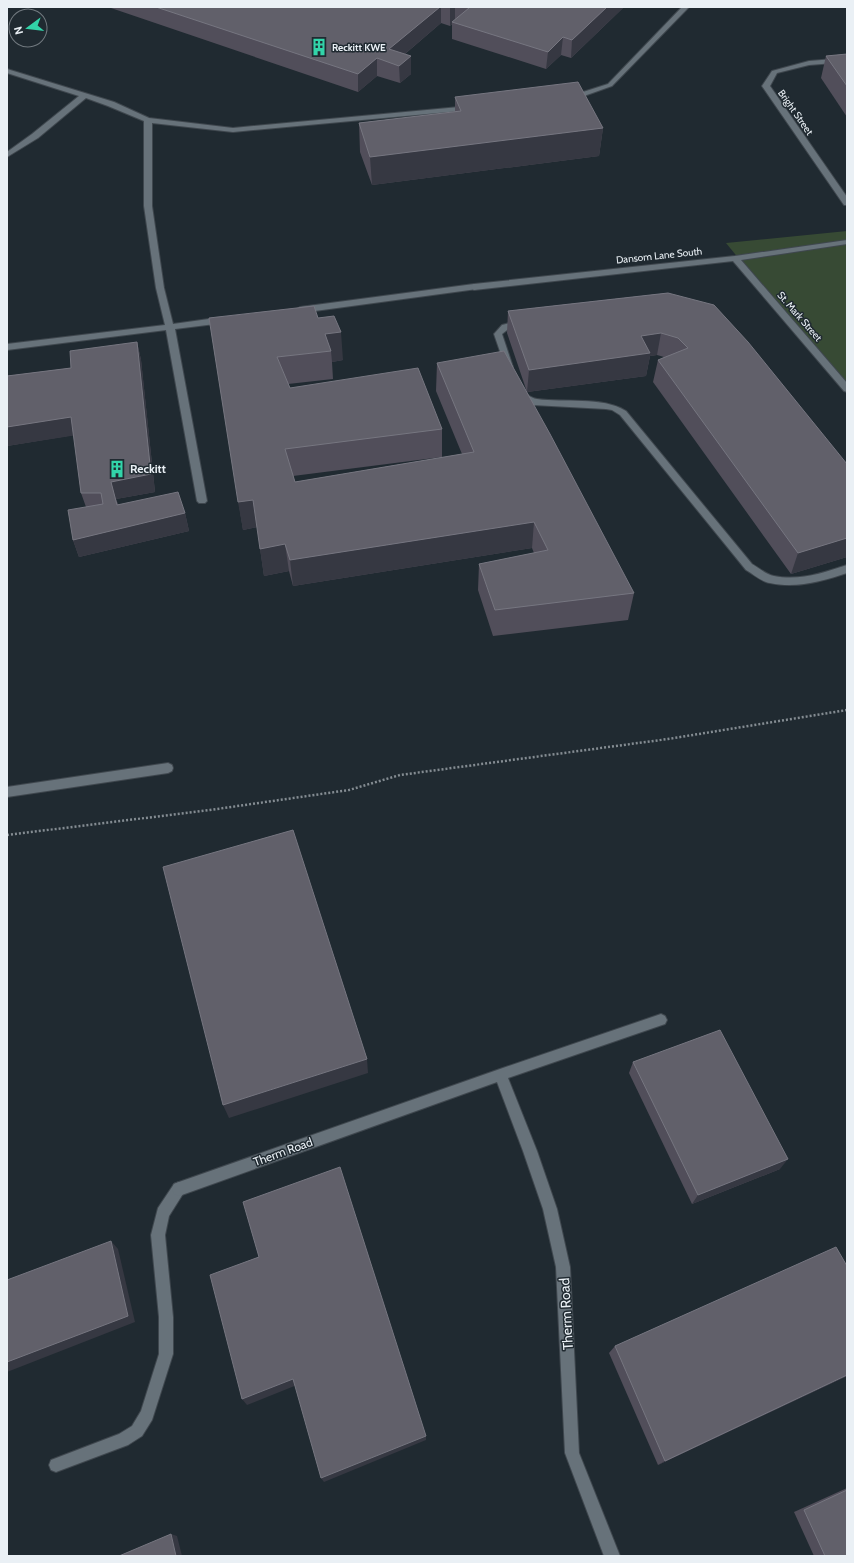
<svg xmlns="http://www.w3.org/2000/svg" width="854" height="1563" viewBox="0 0 854 1563" font-family="Cabin,sans-serif">
	<rect width="100%" height="100%" fill="#202a31"/>
	<polygon fill="#374a34" points="847,231 847,391 726,243"/>
	<g fill="none" stroke-linecap="round" stroke-linejoin="round">
		<g stroke="#3f474e" stroke-width="2">
			<g id="service">
				<polygon points="682,7 689,7 612,86 584,96 567,98 567,94 583,92 608,84"/>
				<polygon points="7,69 114,102 149,118 233,128 470,106 474,108 470,110 233,132 152,123 152,206 164,288 173,324 223,317 227,320 223,323 175,329 207,501 205,503 199,503 197,501 166,330 7,350 7,344 165,325 156,288 144,206 144,121 108,106 86,98 38,138 7,157 7,152 32,134 79,96 7,73"/>
				<polygon points="474,284 478,287 477,289 300,313 296,310 300,307"/>
				<polygon points="521,320 524,321 525,323 524,325 511,327 502,334 513,367 509,370 506,369 494,334 502,325"/>
				<path d="M520,391C526,393 530,398 537,399C564,403 602,396 626,411L752,564C759,568 767,575 774,576C799,581 823,573 847,565V573C823,581 796,589 770,583C762,582 753,574 746,570L620,415L612,410L606,409L533,405L517,396L516,394L517,392Z"/>
				<polygon points="168,763 172,765 173,768 172,771 168,773 7,797 7,787"/>
				<polygon points="179,1182 184,1184 186,1189 169,1216 165,1235 173,1317 173,1354 152,1420 142,1436 128,1445 56,1472 51,1470 49,1465 51,1460 119,1434 132,1426 141,1411 159,1354 159,1317 151,1235 158,1208 174,1184"/>
			</g>
		</g>
		<g stroke="#3f474e" stroke-width="2">
			<g id="minor">
				<polygon points="847,58 847,62 809,65 777,73 770,86 847,197 847,205 844,205 762,86 772,71 809,61"/>
				<polygon points="847,240 847,244 741,260 847,383 847,392 844,391 733,261 474,290 470,287 474,284 735,256"/>
				<polygon points="661,1014 665,1016 667,1020 665,1024 508,1078 537,1151 557,1209 570,1267 579,1453 620,1556 604,1556 565,1453 556,1267 543,1209 523,1151 497,1082 179,1196 174,1194 172,1189 174,1184 179,1182 500,1069"/>
			</g>
		</g>
		<polyline stroke="#848c92" stroke-width="2.5" stroke-dasharray="2 2" stroke-linecap="butt" points="7,835 210,810 349,790 400,775 668,739 847,710"/>
		<use href="#service" fill="#67727a" fill-rule="evenodd"/>
		<use href="#minor" fill="#67727a" fill-rule="evenodd"/>
	</g>
	<g fill="#514e5a">
		<polygon points="111,7 624,7 571,58 561,55 546,69 452,39 452,24 450,26 441,23 405,54 411,74 400,83 377,76 358,92 111,8"/>
		<polygon points="847,54 847,117 821,78 826,56"/>
		<polygon points="455,97 603,128 599,156 372,185 360,152 359,123 455,112"/>
		<polygon points="668,293 847,464 847,557 791,574 653,382 658,360 664,357 657,355 650,356 646,376 527,392 507,333 508,311"/>
		<polygon points="209,318 318,318 343,360 332,362 333,379 288,384 290,388 442,429 442,457 293,476 295,482 462,454 436,391 437,363 634,593 628,620 493,636 478,590 479,564 534,553 532,548 293,586 289,571 264,576 257,527 243,530"/>
		<polygon points="137,342 141,360 155,492 116,499 118,504 185,513 189,531 79,557 73,540 86,507 81,493 74,435 7,446 7,376 71,368"/>
		<polygon points="633,1062 780,1169 692,1204 629,1073"/>
		<polygon points="615,1346 847,1376 658,1465 609,1353"/>
		<polygon points="847,1488 847,1556 814,1556 794,1512"/>
	</g>
	<g fill="#363842">
		<polygon points="440,7 441,7 441,23 393,64 389,49"/>
		<polygon points="451,7 455,7 455,21 452,22 452,24 450,26 450,8"/>
		<polygon points="607,7 624,7 571,58 572,40"/>
		<polygon points="563,37 561,55 546,69 548,52"/>
		<polygon points="411,56 411,74 400,83 399,66"/>
		<polygon points="377,58 377,76 358,92 358,74"/>
		<polygon points="603,128 599,156 372,185 370,157"/>
		<polygon points="341,332 343,360 332,362 331,351 325,334"/>
		<polygon points="661,333 657,355 650,356 646,376 527,392 529,370 641,336"/>
		<polygon points="137,342 141,360 155,492 116,499 122,522 111,482"/>
		<polygon points="71,417 77,435 7,446 7,427"/>
		<polygon points="253,500 257,527 243,530 238,502"/>
		<polygon points="185,513 189,531 79,557 73,540"/>
		<polygon points="534,522 532,548 293,586 290,560"/>
		<polygon points="847,538 847,557 791,574 798,553"/>
		<polygon points="285,544 289,571 264,576 260,549"/>
		<polygon points="367,1059 368,1073 229,1118 223,1105"/>
		<polygon points="788,1159 780,1169 692,1204 698,1195"/>
		<polygon points="111,1241 118,1249 135,1322 7,1372 7,1362"/>
		<polygon points="847,1375 847,1376 658,1465 665,1461"/>
		<polygon points="293,1379 297,1385 247,1405 242,1399"/>
		<polygon points="426,1436 426,1440 324,1482 321,1478"/>
		<polygon points="171,1534 177,1536 182,1556 176,1556"/>
	</g>
	<g fill="#61606a" stroke="#767680">
		<polygon points="156,7 440,7 389,49 411,56 399,66 377,58 358,74"/>
		<polygon points="465,7 607,7 572,40 563,37 548,52 452,22 469,8"/>
		<polygon points="847,54 847,86 826,56"/>
		<polygon points="578,82 603,128 370,157 359,123 461,111 455,97"/>
		<polygon points="668,293 714,305 748,342 847,464 847,538 798,553 658,360 688,348 678,338 661,333 641,336 650,353 529,370 508,311"/>
		<polygon points="314,306 318,318 334,316 341,332 325,334 331,351 277,357 290,388 418,368 442,429 285,449 295,482 474,452 437,363 504,351 550,434 634,593 495,610 479,564 548,550 534,522 290,560 285,544 260,549 253,500 238,502 209,318"/>
		<polygon points="137,342 151,474 111,482 117,505 178,492 185,513 73,540 68,510 103,504 101,493 81,493 71,417 7,427 7,376 71,368 70,351"/>
		<polygon points="293,830 367,1059 223,1105 163,867"/>
		<polygon points="720,1030 788,1159 698,1195 633,1062"/>
		<polygon points="340,1167 426,1436 321,1478 293,1379 242,1399 210,1275 259,1257 243,1202"/>
		<polygon points="111,1241 128,1316 7,1362 7,1280"/>
		<polygon points="836,1247 847,1266 847,1375 665,1461 615,1346"/>
		<polygon points="847,1490 847,1556 825,1556 804,1510"/>
		<polygon points="171,1534 176,1556 119,1556"/>
	</g>
	<defs>
		<g id="building-bare" transform="scale(1.38)"><path d="M-4-6H4V6H1V3H-1V6H-4ZM-2.5-4.3h1.7v1.8h-1.7ZM.8-4.3h1.7v1.8H.8ZM-2.5-1h1.7V.8h-1.7ZM.8-1h1.7V.8H.8Z" fill="#32d4a9" stroke="#202a31" stroke-width="2.5" paint-order="stroke"/></g>
	</defs>
	<g fill-rule="evenodd">
		<use href="#building-bare" x="319" y="47"/>
		<use href="#building-bare" x="117" y="469"/>
	</g>
	<g text-anchor="middle" stroke-width="3" stroke-linejoin="round" paint-order="stroke">
		<g font-size="10" font-weight="bold" fill="#eaf0f5" stroke="#202a31" text-anchor="start">
			<text x="332" y="51">Reckitt KWE</text>
		</g>
		<g font-size="10" fill="#eaf0f5" stroke="#202a31">
			<text transform="translate(796 112) rotate(55)" y="4">Bright Street</text>
			<text transform="translate(659 255) rotate(-6)" y="4">Dansom Lane South</text>
			<text transform="translate(800 316) rotate(49)" y="4">St. Mark Street</text>
		</g>
		<g font-size="12" font-weight="bold" fill="#eaf0f5" stroke="#202a31" text-anchor="start">
			<text x="130" y="473">Reckitt</text>
		</g>
		<g font-size="12" fill="#eaf0f5" stroke="#202a31">
			<text transform="translate(283 1152) rotate(-20)" y="4">Therm Road</text>
		</g>
		<g font-size="14" fill="#eaf0f5" stroke="#202a31">
			<text transform="translate(566 1314) rotate(-93)" y="5">Therm Road</text>
		</g>
	</g>
	<rect width="854" height="1563" fill="none" stroke="#eaf0f5" stroke-width="16"/>
	<g transform="translate(28 28) rotate(255)"><circle r="19" fill="#202a31" stroke="#71797f"/>
	<path d="M0-3L7 15L0 10L-7 15Z" fill="#32d4a9"/>
	<text y="-6" font-size="11" font-weight="bold" text-anchor="middle" fill="#eaf0f5">N</text>
	</g>
</svg>
